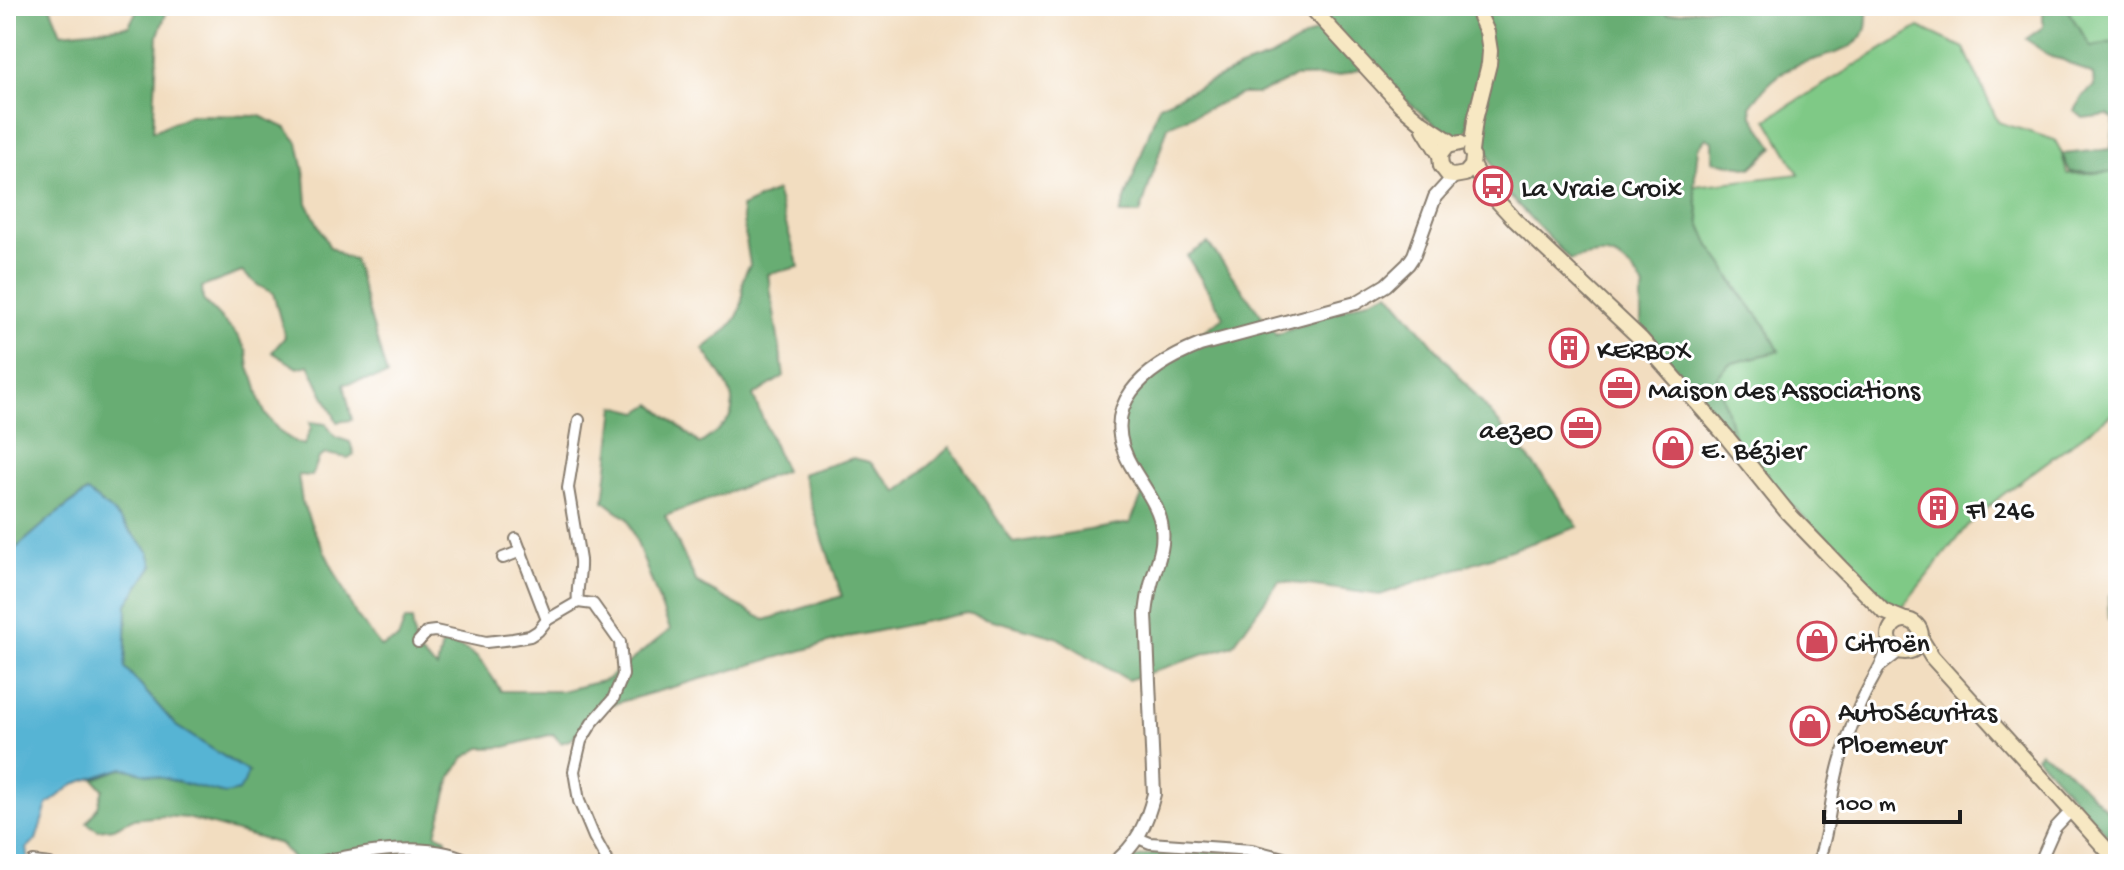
<svg xmlns="http://www.w3.org/2000/svg" width="2124" height="870" viewBox="0 0 2124 870" font-family="'Gochi Hand',sans-serif">
	<rect width="100%" height="100%" fill="#fff"/>
	<filter id="ink" filterUnits="userSpaceOnUse"><feTurbulence type="fractalNoise" baseFrequency=".0125" numOctaves="2"/><feDisplacementMap in="SourceGraphic" scale="16" xChannelSelector="R" yChannelSelector="G"/><feConvolveMatrix kernelMatrix="1 2 1 2 8 2 1 2 1" color-interpolation-filters="sRGB"/></filter>
	<filter id="wash" filterUnits="userSpaceOnUse"><feTurbulence type="fractalNoise" baseFrequency=".006" numOctaves="4" result="noise"/><feDisplacementMap in="SourceGraphic" scale="32" xChannelSelector="R" yChannelSelector="G"/><feGaussianBlur stdDeviation="1.8" result="paint"/><feColorMatrix in="noise" values="0 0 0 0 0 0 0 0 0 0 0 0 0 0 0 0 0 1.4 0 .05"/><feComposite in="paint" operator="in"/></filter>
	<g filter="url(#wash)">
		<rect width="100%" height="100%" fill="#f2ddc0"/>
		<g fill="#7fc986" stroke="#4e7251" stroke-width="2">
			<polygon points="2065,6 2118,6 2118,41 2091,47"/>
			<polygon points="1919,27 1964,48 1998,122 2055,140 2062,154 2067,174 2111,172 2118,168 2118,409 2001,496 1967,526 1899,611 1739,453 1717,377 1729,364 1778,351 1767,327 1751,308 1710,246 1700,223 1694,186 1799,174 1767,119"/>
		</g>
		<g fill="#67ad73" stroke="#426448" stroke-width="2">
			<path d="M6,6H50L61,33L129,26L139,6H169L158,35L153,131L190,115L260,116L286,128L298,142L305,176L307,203L329,246L343,256L354,259L387,376L344,384L352,420L337,422L309,365L298,368L272,352L285,337L273,293L259,286L242,272L202,287L203,300L237,335L247,351L249,368L255,381L260,402L266,415L280,432L297,443L304,445L311,428L310,422L326,424L335,437L350,442L354,454L348,458L326,454L319,458L312,476L298,475L302,502L311,524L356,615L381,647L398,639L405,620H412L416,651L437,668L442,644C475,645 485,666 501,691H561L606,680L670,630L628,519L604,501L615,406L639,412L652,404L700,444C709,437 723,428 729,418C742,396 715,367 703,349C716,338 734,327 740,310C746,292 737,283 750,265L741,207L776,191L799,267L768,274L784,376L753,396L785,471L665,516L697,583L765,620L842,596L801,474L853,458L870,462L898,492L950,447L1013,543L1130,523L1142,496L1117,443V412L1153,367L1224,317L1187,256L1208,243L1276,335L1389,292L1544,477L1578,527L1380,595L1279,581L1233,645L1128,680L1056,637L967,613L853,636L599,708L572,739L561,743L553,734L505,747L481,748L464,758L451,777L436,834L446,839L445,850H432L315,864H297L280,844L187,818L163,816L132,819L114,828L98,830L87,823L98,806L103,789L94,779L123,768L248,772L176,726L125,668L127,604L153,565L86,492L51,518L6,557Z"/>
			<path d="M1449,6H1496L1494,12L1663,6L1667,14L1722,6H1867C1867,14 1868,24 1865,31C1858,52 1816,58 1799,64C1778,72 1764,88 1751,105L1752,115L1774,147L1751,168L1713,161V142L1706,138L1698,148L1694,186L1700,223L1710,246L1724,265L1737,290L1767,327L1779,351L1729,364L1717,377L1739,453L1641,339V298L1644,289C1642,282 1639,278 1634,273C1613,248 1599,254 1570,260L1500,186L1479,126L1470,125L1462,138L1449,136L1366,67L1338,76L1294,77L1279,85L1256,94H1241L1168,126L1140,214H1120L1159,105L1240,68L1271,57L1327,25L1315,11Z"/>
			<polygon points="2043,6 2065,6 2091,47 2118,41 2118,168 2112,172 2070,172 2062,154 2111,149 2114,120 2108,115 2083,118 2074,110 2083,96 2094,86 2093,75 2063,60 2051,57 2026,39 2043,27"/>
			<polygon points="2118,586 2118,619 2109,619 2108,598"/>
			<polygon points="2040,752 2065,768 2118,821 2118,847 2036,756"/>
			<path d="M1214,852L1248,855L1278,864H1124C1147,849 1188,852 1214,852Z"/>
		</g>
		<polygon fill="#56b4d4" stroke="#396878" stroke-width="2" points="87,492 111,510 149,552 153,565 127,604 125,668 176,726 248,772 244,783 239,791 225,794 123,768 74,784 47,805 36,840 27,848 29,864 6,864 6,557 51,518"/>
	</g>
	<g filter="url(#ink)">
		<g fill="none" stroke-linecap="round" stroke-linejoin="round">
			<g stroke="#877c6e" stroke-width="14">
				<g id="minor">
					<path d="M579,420L568,488L580,560C581,575 576,588 578,602L593,604L620,642L623,675L613,699L592,723L581,741L574,771L579,801L594,837L609,864"/>
					<polyline points="516,539 547,620"/>
					<polyline points="503,558 521,551"/>
					<polyline points="418,642 427,632 435,631 486,642 513,639 530,636 538,631 547,620 578,602"/>
					<polyline points="1882,665 1900,651"/>
					<polyline points="1138,838 1150,843 1252,850 1307,864"/>
					<polyline points="33,862 50,864"/>
					<path d="M310,864C357,853 432,837 475,864"/>
					<path d="M1817,864C1831,829 1830,790 1842,755C1849,735 1855,714 1864,696C1873,677 1886,660 1890,639"/>
					<polyline points="2039,864 2055,828 2071,811"/>
				</g>
			</g>
			<g stroke="#877c6e" stroke-width="16">
				<path id="tertiary" d="M1112,864C1137,847 1147,822 1154,794L1146,614C1147,606 1148,597 1150,589C1154,569 1165,550 1162,529C1160,507 1144,488 1133,469C1094,405 1146,367 1200,345L1356,303L1386,285L1408,264L1414,255L1435,197L1454,176"/>
			</g>
			<g stroke="#877c6e" stroke-width="18">
				<g id="secondary">
					<polyline points="1310,6 1401,105 1420,121 1453,143"/>
					<polyline points="1424,129 1440,155 1441,166 1448,175 1454,176 1465,174 1472,166 1473,157"/>
					<polyline points="1471,152 1475,120 1489,64 1490,51 1487,32 1475,6"/>
					<polyline points="1440,155 1447,146 1460,143"/>
					<polyline points="1472,166 1490,193 1515,220 1641,339 1725,435 1788,513 1839,566 1883,611 1905,620"/>
					<circle cx="1905" cy="636" r="16"/>
					<polyline points="1921,639 1932,657 2118,862"/>
				</g>
			</g>
			<use href="#minor" stroke="#fff" stroke-width="10"/>
			<use href="#tertiary" stroke="#fff" stroke-width="12"/>
			<use href="#secondary" stroke="#f7e8c3" stroke-width="14"/>
		</g>
	</g>
	<defs>
		<g id="bus-ring" transform="scale(2)"><circle r="9.5" fill="#fff" stroke="#d1495b" stroke-width="1.5"/><path d="M-5-6H5V4H4V6H2V4H-2V6H-4V4H-5ZM-3.5-4V0h7V-4ZM-3.5 1.2v1.5H-2V1.2ZM2 1.2v1.5H3.5V1.2Z" fill="#d1495b"/></g>
		<g id="building-ring" transform="scale(2)"><circle r="9.5" fill="#fff" stroke="#d1495b" stroke-width="1.5"/><path d="M-4-6H4V6H1V3H-1V6H-4ZM-2.5-4.3h1.7v1.8h-1.7ZM.8-4.3h1.7v1.8H.8ZM-2.5-1h1.7V.8h-1.7ZM.8-1h1.7V.8H.8Z" fill="#d1495b"/></g>
		<g id="office-ring" transform="scale(2)"><circle r="9.5" fill="#fff" stroke="#d1495b" stroke-width="1.5"/><path d="M-6-3h4V-5.5h4V-3h4V5H-6ZM-1-4.5V-3h2v-1.5ZM-6 0V1H6V0Z" fill="#d1495b"/></g>
		<g id="shop-ring" transform="scale(2)"><circle r="9.5" fill="#fff" stroke="#d1495b" stroke-width="1.5"/><path d="M-5-2.5h2.3a2.7 3.5 0 0 1 5.4 0H5L5.5 6h-11ZM-1.5-2.5h3a1.5 2.3 0 0 0-3 0Z" fill="#d1495b"/></g>
	</defs>
	<g fill-rule="evenodd">
		<use href="#bus-ring" x="1493" y="186"/>
		<use href="#building-ring" x="1569" y="348"/>
		<use href="#office-ring" x="1620" y="388"/>
		<use href="#office-ring" x="1581" y="428"/>
		<use href="#shop-ring" x="1673" y="448"/>
		<use href="#building-ring" x="1938" y="508"/>
		<use href="#shop-ring" x="1817" y="641"/>
		<use href="#shop-ring" x="1810" y="726"/>
	</g>
	<g text-anchor="middle" stroke-width="6" stroke-linejoin="round" paint-order="stroke">
		<g font-size="28" fill="#1c1c1c" stroke="#fff" text-anchor="start">
			<text x="1521" y="196">La Vraie Croix</text>
			<text x="1597" y="358">KERBOX</text>
			<text x="1648" y="398">Maison des Associations</text>
			<text x="1553" y="438" text-anchor="end">aezeO</text>
			<text x="1701" y="458">E. Bézier</text>
			<text x="1966" y="518">Fl 246</text>
			<text x="1845" y="651">Citroën</text>
			<text x="1838" y="720">AutoSécuritas<tspan x="1838" dy="32">Ploemeur</tspan></text>
		</g>
	</g>
	<rect width="2124" height="870" fill="none" stroke="#fff" stroke-width="32"/>
	<path d="M1824 810v12h136v-12" fill="none" stroke="#1c1c1c" stroke-width="4"/>
	<text x="1836" y="810" font-size="24" fill="#1c1c1c" stroke="#ffffff" stroke-width="6" paint-order="stroke">100 m</text>
</svg>
